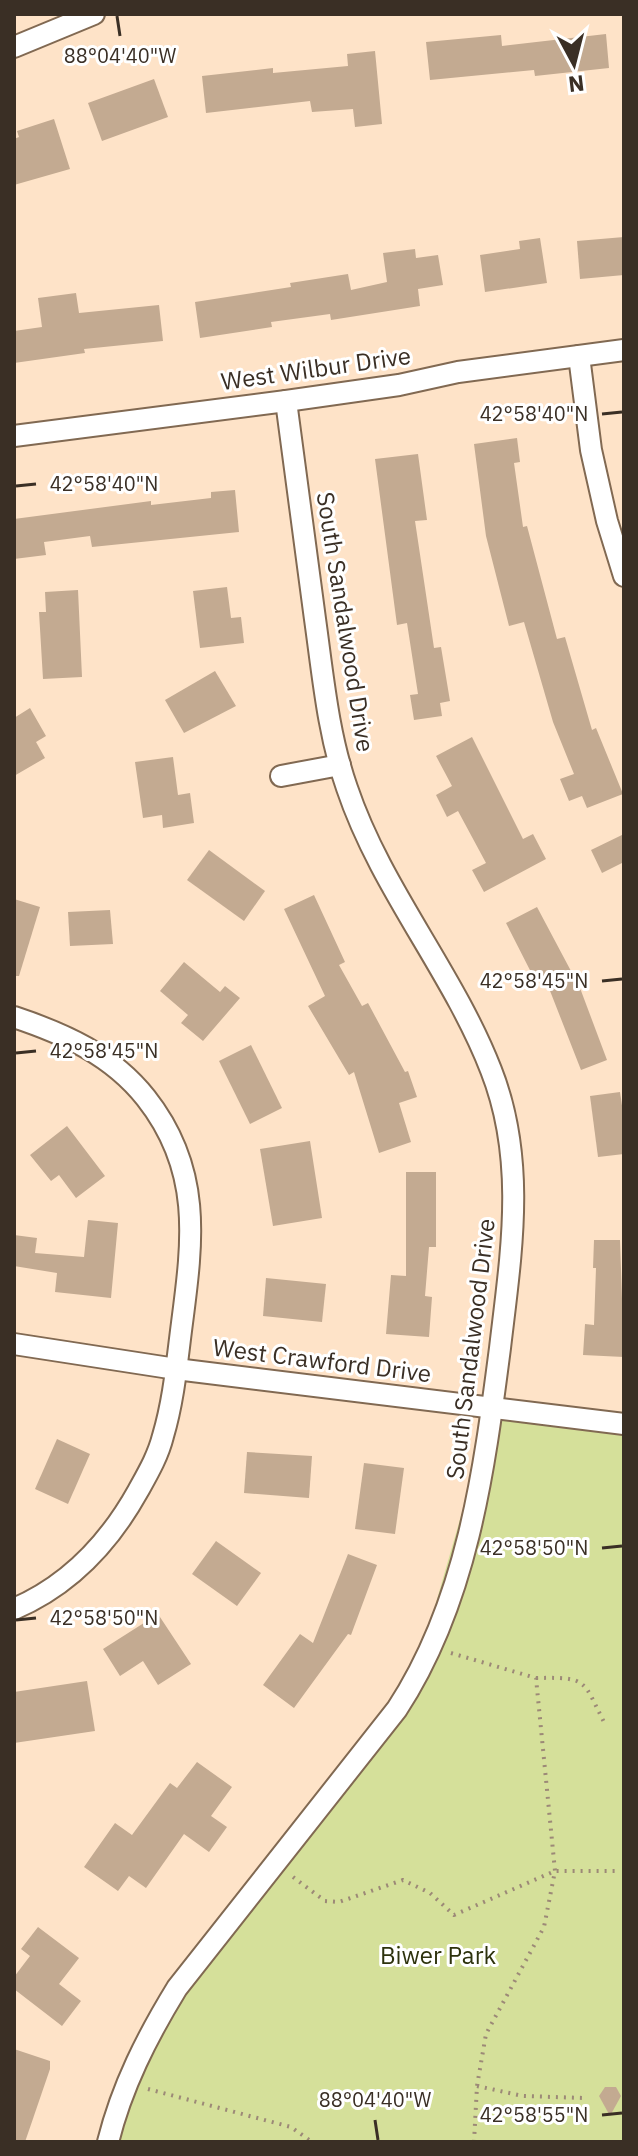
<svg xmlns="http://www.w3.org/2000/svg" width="638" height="2156" viewBox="0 0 638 2156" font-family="'IBM Plex Sans',sans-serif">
	<rect width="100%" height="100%" fill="#fee3c8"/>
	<polygon fill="#d5e09a" points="492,1408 624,1424 624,2142 109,2142 191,1971 412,1686"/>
	<g fill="#c3aa91">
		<polygon points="606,34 609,68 535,76 534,70 430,80 426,42 501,35 502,46"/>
		<polygon points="375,51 382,124 355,127 353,109 312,112 310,101 206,113 202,76 273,68 273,73 348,66 347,54"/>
		<polygon points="154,79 168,117 102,141 88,103"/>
		<polygon points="54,119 70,169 14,185 14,139 19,137 17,131"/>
		<polygon points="624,237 624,275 580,279 577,241"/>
		<polygon points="540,238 547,283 485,292 480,255 520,249 519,241"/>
		<polygon points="415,249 416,258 438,255 443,285 418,289 420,306 331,320 330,314 271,322 272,327 200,338 195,302 291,287 290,283 348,274 351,290 387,282 383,253"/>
		<polygon points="76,293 79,313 159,305 163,341 84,349 85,353 14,363 14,331 42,327 38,298"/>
		<polygon points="517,438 520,462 514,463 523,527 527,526 557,639 565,637 592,730 596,728 623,794 587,808 582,796 569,801 560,779 574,774 553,722 524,622 509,626 486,536 474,444"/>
		<polygon points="418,454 427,520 415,521 434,648 441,647 450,701 440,703 442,716 414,720 410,695 418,694 407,623 397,625 375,459"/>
		<polygon points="235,490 239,532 92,547 90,536 44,542 46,555 14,559 14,519 151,501 151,505 211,498 211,492"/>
		<polygon points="227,587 231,618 241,617 244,643 200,648 193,591"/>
		<polygon points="78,590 82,677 43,679 39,612 46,612 45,592"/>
		<polygon points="215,671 236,706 184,733 165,700"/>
		<polygon points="30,708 46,736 36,742 45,758 14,776 14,718"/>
		<polygon points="472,737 523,839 533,834 546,859 484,892 472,870 486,863 458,811 447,817 436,795 452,786 436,756"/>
		<polygon points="173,757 178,795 190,793 194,823 163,828 162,815 143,818 135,762"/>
		<polygon points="624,834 624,862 602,873 591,850"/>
		<polygon points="209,850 265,891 244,921 187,880"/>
		<polygon points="314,895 345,962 339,965 362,1006 368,1003 405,1072 408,1071 417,1097 399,1103 411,1142 379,1153 354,1072 349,1075 308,1006 325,996 284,909"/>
		<polygon points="14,899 40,907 19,976 14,976"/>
		<polygon points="537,907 580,988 607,1060 581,1070 545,978 536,982 506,923"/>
		<polygon points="110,910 113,944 70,946 68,912"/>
		<polygon points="184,962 220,992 225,986 240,998 203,1041 181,1023 188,1015 160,991"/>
		<polygon points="251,1045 282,1108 250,1124 219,1061"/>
		<polygon points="620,1092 624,1119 624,1154 598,1157 590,1096"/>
		<polygon points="67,1126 105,1176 76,1198 59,1175 51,1181 30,1155"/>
		<polygon points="310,1141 322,1218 273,1226 260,1149"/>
		<polygon points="406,1172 436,1172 436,1247 429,1247 425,1296 432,1297 429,1337 386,1334 391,1275 406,1276"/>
		<polygon points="88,1220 118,1223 111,1298 55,1292 57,1273 14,1266 14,1235 37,1238 35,1253 84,1257"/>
		<polygon points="594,1240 620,1240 624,1357 583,1355 585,1324 594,1325 596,1268 593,1268"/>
		<polygon points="266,1278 326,1284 322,1322 263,1316"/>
		<polygon points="57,1439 90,1454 68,1504 35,1489"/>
		<polygon points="247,1452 312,1456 309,1498 244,1493"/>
		<polygon points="364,1463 404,1468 395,1534 355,1529"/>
		<polygon points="216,1541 261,1573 237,1606 192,1574"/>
		<polygon points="348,1554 377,1565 351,1635 348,1634 294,1708 263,1685 300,1634 313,1643"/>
		<polygon points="158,1614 191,1664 158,1685 143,1661 120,1676 103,1649"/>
		<polygon points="87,1681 95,1731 14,1743 14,1692"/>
		<polygon points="197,1762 232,1787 211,1816 227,1827 209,1852 184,1834 146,1888 129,1876 118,1891 84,1867 115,1823 132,1835 170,1783 177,1788"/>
		<polygon points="38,1927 79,1958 59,1984 81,2001 62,2026 14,1989 14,1977 30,1956 21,1949"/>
		<polygon points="14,2049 50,2061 50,2069 25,2142 14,2142"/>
		<polygon points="605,2087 616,2087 621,2096 610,2116 599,2096"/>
	</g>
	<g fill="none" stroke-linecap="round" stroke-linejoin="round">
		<g stroke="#816952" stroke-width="24">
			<g id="street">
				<polyline points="14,47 94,14"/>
				<polyline points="579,356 591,450 607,521 624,576"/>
				<polyline points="14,436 286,401 399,385 458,372 624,350"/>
				<polyline points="281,776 340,765"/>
				<path d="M14,1017C65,1034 112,1055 146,1098C202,1169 193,1239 182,1323C177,1361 174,1399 163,1436C158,1456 148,1473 138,1491C109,1543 70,1585 14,1609"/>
				<polyline points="14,1344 176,1369 624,1424"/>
				<path d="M108,2142C122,2086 147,2037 177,1988L397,1709C467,1602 484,1472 500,1348C511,1254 527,1161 491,1070C453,972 381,889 347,788C328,734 323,676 315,619C306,547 296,474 286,401"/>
			</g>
		</g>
		<g stroke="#9c8977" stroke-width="4" stroke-dasharray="2 6" stroke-linecap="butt">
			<polyline points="451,1653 536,1678 555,1871 544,1927 486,2034 477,2086 474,2142"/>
			<path d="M536,1678C590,1677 582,1680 606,1726"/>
			<polyline points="293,1877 325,1901 339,1902 403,1880 430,1893 454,1915 555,1871 616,1871"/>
			<polyline points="477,2086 523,2096 584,2098"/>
			<polyline points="148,2089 291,2127 312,2142"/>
		</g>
		<use href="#street" stroke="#fff" stroke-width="20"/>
	</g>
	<path fill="none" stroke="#3a2f25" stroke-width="3" d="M117,16L120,36M602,414L622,412M16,486L36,484M602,981L622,979M16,1053L36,1051M602,1548L622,1546M16,1620L36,1618M602,2115L622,2113M375,2120L378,2140"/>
	<g text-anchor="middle" stroke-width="6" stroke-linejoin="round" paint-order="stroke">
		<g font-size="24" fill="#3a2f25" stroke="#fff">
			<text transform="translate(316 369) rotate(-8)" y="8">West Wilbur Drive</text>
			<text transform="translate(345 622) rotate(81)" y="8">South Sandalwood Drive</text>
			<text transform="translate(471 1349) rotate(-83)" y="8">South Sandalwood Drive</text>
			<text transform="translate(322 1361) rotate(7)" y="8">West Crawford Drive</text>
		</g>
		<g font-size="24" fill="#2d320d" stroke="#fff">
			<text x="438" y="1964">Biwer Park</text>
		</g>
	</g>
	<g font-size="20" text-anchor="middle" fill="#3a2f25" stroke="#fff" stroke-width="6" stroke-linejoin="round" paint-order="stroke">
		<text x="120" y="63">88°04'40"W</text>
		<text x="534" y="421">42°58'40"N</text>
		<text x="104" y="491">42°58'40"N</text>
		<text x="534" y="988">42°58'45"N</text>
		<text x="104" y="1058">42°58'45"N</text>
		<text x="534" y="1555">42°58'50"N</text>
		<text x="104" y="1625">42°58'50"N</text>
		<text x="375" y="2107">88°04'40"W</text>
		<text x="534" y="2122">42°58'55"N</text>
	</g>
	<rect width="638" height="2156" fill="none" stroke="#3a2f25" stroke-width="32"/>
	<g transform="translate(574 64) rotate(173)" stroke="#ffffff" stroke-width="6" paint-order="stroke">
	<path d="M0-6L14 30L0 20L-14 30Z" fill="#3a2f25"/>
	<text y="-12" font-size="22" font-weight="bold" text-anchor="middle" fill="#3a2f25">N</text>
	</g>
</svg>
